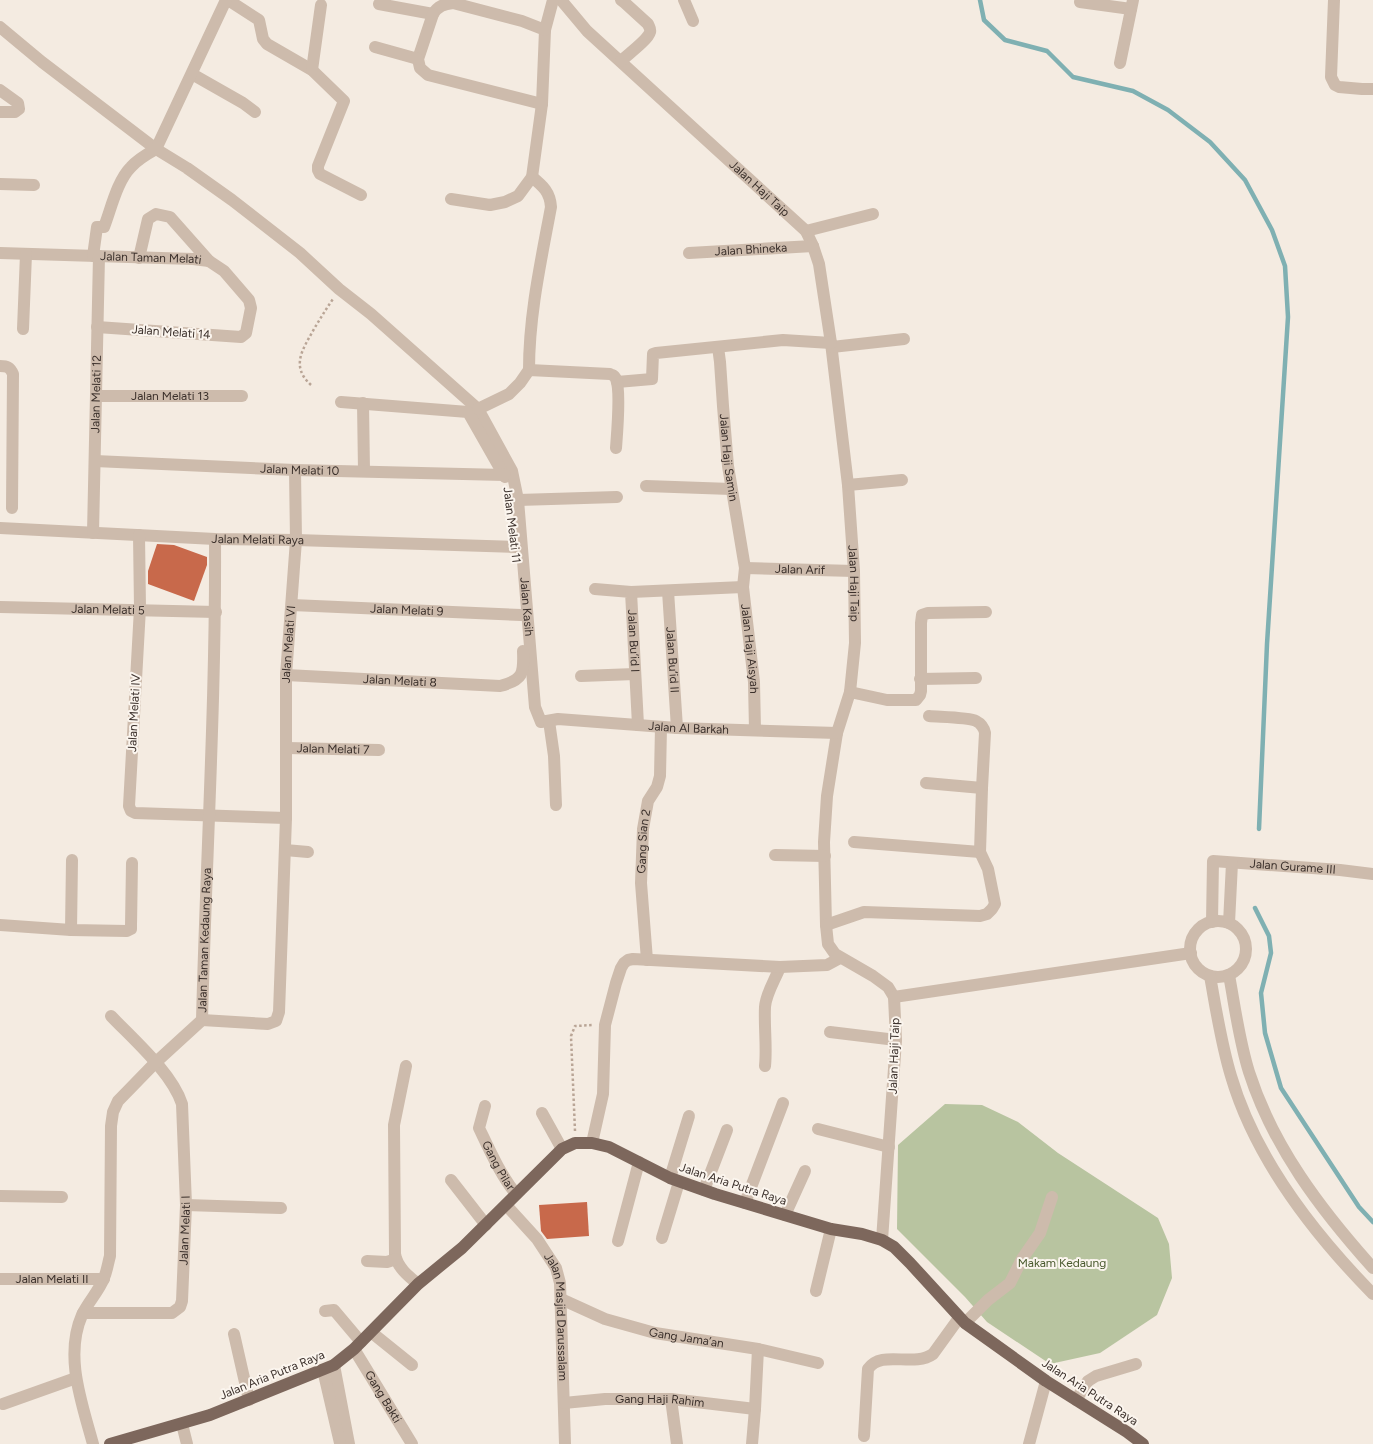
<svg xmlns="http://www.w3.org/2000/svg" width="1373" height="1444" viewBox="0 0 1373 1444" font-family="Figtree,sans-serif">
	<rect width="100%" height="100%" fill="#f4ebe1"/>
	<polygon fill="#b8c4a0" points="945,1104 982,1105 1018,1122 1058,1153 1158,1218 1169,1244 1172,1278 1157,1315 1100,1353 1050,1364 987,1322 965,1297 897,1229 898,1145"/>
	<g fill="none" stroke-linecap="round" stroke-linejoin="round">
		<g stroke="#7fb0b2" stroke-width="4.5">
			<polyline points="980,0 984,20 1005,40 1047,51 1073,77 1133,91 1168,110 1210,142 1245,180 1272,230 1285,266 1288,317 1267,644 1259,829"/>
			<polyline points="1255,908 1269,936 1271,953 1261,993 1265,1033 1281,1088 1359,1207 1373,1222"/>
		</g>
	</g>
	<g fill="#c8694b">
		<polygon points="157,544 174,545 207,557 207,565 194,601 148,584 148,571"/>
		<polygon points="587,1202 589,1236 547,1239 541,1231 539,1205"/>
	</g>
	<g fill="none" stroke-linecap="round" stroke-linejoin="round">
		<g stroke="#b9a596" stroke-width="2.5" stroke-dasharray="2.5 2.5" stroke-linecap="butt">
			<path d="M311,385C290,366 303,349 314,329C320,319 326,309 333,299"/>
			<polyline points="575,1131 571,1036 575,1026 593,1025"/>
		</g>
		<g stroke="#cdbbac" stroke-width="12">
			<polyline points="228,0 259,20 263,39 267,44 312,70 344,101 318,166 318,170 320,174 361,195"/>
			<path id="s1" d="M561,0L587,31L806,231L813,246L819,264L831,343L848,485L854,571L855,643L850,692L837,733L827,796L824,842L826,925L828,944L835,954L873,976L888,987L894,997L896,1040L882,1240"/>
			<path d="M621,0L625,3L648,24C649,27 651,29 650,32C648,40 627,55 621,61"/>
			<polyline points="684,0 693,21"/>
			<polyline points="1334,0 1331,77 1335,85 1339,87 1362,89 1373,89"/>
			<polyline points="1080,2 1131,9"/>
			<path d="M379,4L433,14C438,6 444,4 453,3L522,21L545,30L542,104L532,177L518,196L505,202L490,205L451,199"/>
			<polyline points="433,14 418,59 420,68 428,75 542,104"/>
			<path id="s2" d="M0,27L42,62L156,149L187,168L232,200L300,253L339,289L371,314L478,409L512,471L518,500L535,707L541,722L558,719L677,728L837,733"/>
			<polyline points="545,30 553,0"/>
			<polyline points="375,47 418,59"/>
			<polyline points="1120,63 1133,0"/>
			<polyline points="312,70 321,5"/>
			<polyline points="192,74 243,103 255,112"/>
			<polyline points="0,90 18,103 19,109 15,112 0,112"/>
			<polyline points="0,184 34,185"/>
			<polyline points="806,231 873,214"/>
			<path id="s3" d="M0,253L193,259L209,261L224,271L249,300L251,308L246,333L241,337L97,327"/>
			<path id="s4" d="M689,253L813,246"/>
			<path d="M93,256L97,227H104C111,209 117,181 131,167C138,159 147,154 156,149L226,0"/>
			<polyline points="139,258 148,219 156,214 170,217 209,261"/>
			<polyline points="23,329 26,254"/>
			<path id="s5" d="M718,347L720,362L723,406L728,466L745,568L743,587L754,682L755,730"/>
			<polyline points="832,347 904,339"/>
			<path d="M0,366C7,366 10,367 13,374L12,508"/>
			<path d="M529,370C529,314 541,261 551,207C550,192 543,186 532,177"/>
			<polyline points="617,382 652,379 653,354 656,353 783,340 831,343"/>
			<path id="s6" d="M96,396H242"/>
			<polyline points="341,402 468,412 505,477"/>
			<polyline points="363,403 364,471"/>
			<path d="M478,409L509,394L520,383L529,370L610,374C614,376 614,375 616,379C621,390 617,434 616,448"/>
			<path id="s7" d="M95,461L295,470L505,475"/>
			<polyline points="848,485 902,480"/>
			<polyline points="646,486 731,489"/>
			<polyline points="518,500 617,497"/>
			<path id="s8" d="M0,528L215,539L296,540L516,547"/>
			<path id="s9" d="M93,533L99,256"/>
			<polyline points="139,535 140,608 129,806 131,811 135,813 286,818"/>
			<path id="s10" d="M745,568L854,571"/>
			<path id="s11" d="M595,589L631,592L638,725"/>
			<path id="s12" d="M668,591L677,728"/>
			<polyline points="631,592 743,587"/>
			<path id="s13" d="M292,605L521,615"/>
			<path id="s14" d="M0,607L216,612"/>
			<path id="s15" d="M286,675L500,686C523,680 524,674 523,651"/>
			<polyline points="581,676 635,674"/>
			<polyline points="920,679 976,678"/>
			<polyline points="850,692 887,700 916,700 920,695 921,691 921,623 922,615 928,613 986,612"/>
			<polyline points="549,721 554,756 556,805"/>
			<path id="s16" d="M287,748L379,750"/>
			<polyline points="926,783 982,788"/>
			<polyline points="854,842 980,852"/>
			<polyline points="285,850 308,852"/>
			<polyline points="775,855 825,856"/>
			<circle cx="1218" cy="949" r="28"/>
			<path id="s17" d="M1212,922L1213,861L1340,870L1373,874"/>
			<polyline points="1229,923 1232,863"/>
			<polyline points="0,925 71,930 127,931 131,929 131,926 132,863"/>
			<path d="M826,925L864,912L980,916L987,914L992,909L995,904L988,869L980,852L982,788L985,733C984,728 982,724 976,721C968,717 939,717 929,716"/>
			<polyline points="71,930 72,860"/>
			<path id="s18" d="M647,960L641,883L643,829L648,801L657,787L660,776L661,727"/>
			<path d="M1229,975C1235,1007 1239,1040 1249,1072C1273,1147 1321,1210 1373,1268"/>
			<path d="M1210,976C1216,1009 1221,1043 1231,1076C1255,1158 1314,1234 1373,1294"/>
			<polyline points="894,997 1191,953"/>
			<path id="s19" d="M202,1020L268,1024L276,1021L279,1012L286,818V675L296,540L295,470"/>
			<polyline points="830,1032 896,1040"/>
			<path d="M406,1066L394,1125L395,1254C397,1267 408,1276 418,1284"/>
			<path d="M765,1066C767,1047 764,1027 765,1007C766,993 775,980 780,967"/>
			<path id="s20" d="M485,1106L479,1128C490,1151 500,1174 516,1194"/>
			<polyline points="542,1113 562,1149"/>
			<polyline points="818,1129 889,1147"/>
			<polyline points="592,1143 603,1094 605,1025 616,983 621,968 624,963 628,960 633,959 780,967 827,965 840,958"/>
			<polyline points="670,1178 689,1116"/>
			<polyline points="451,1180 486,1225"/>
			<polyline points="704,1190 727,1130"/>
			<polyline points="0,1196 62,1197"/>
			<polyline points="745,1203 783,1103"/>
			<polyline points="186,1205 281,1208"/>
			<path id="s21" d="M506,1205L537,1239L556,1268L560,1283L565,1444"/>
			<polyline points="785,1215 805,1171"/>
			<polyline points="662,1238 679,1182"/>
			<polyline points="618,1241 639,1162"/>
			<polyline points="367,1261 387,1262 396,1259"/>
			<path id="s22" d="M0,1279H104"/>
			<polyline points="816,1291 831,1229"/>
			<path id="s23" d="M561,1299L605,1319L655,1333L758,1349L818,1363"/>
			<polyline points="325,1311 334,1310 361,1342"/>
			<path id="s24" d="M83,1313H172L180,1307L182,1301L186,1205L182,1104C172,1073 134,1040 111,1016"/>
			<polyline points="965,1323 988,1300 1010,1283 1022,1259 1040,1233 1052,1197"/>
			<polyline points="371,1332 412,1365"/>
			<polyline points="234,1334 249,1400"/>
			<path id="s25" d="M354,1349L412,1444"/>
			<polyline points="334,1365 349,1444"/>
			<polyline points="323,1370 340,1443"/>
			<polyline points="671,1399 677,1444"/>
			<polyline points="1076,1400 1088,1381 1096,1376 1136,1364"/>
			<path id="s26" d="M564,1403L605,1399H671L755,1409"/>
			<polyline points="3,1404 76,1378"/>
			<polyline points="182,1424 187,1444"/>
			<path d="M864,1436L868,1369C882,1349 913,1368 933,1354L959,1318"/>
			<path id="s27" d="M93,1444C82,1403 64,1356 82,1315C88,1302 99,1291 104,1278C107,1271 108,1263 110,1256L111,1126L113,1112L118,1101L155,1063L202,1020C206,860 216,700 215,539"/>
			<polyline points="752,1444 755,1409 758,1349"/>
			<polyline points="1029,1444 1046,1381"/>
		</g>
		<polyline stroke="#7d675c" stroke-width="12" points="110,1444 210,1415 334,1365 354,1349 418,1284 462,1248 562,1149 575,1143 592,1143 609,1147 670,1178 715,1194 831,1229 862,1234 882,1240 894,1247 910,1263 965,1323 1046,1381 1127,1432 1143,1444"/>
	</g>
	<g text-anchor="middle" stroke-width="4" stroke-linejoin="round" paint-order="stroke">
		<g font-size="12" fill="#3b302b" stroke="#fbf5ee">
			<text dy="4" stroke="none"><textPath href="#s1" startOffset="274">Jalan Haji Taip</textPath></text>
			<text dy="4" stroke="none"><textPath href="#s4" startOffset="62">Jalan Bhineka</textPath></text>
			<text dy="4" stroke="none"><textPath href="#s3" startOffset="151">Jalan Taman Melati</textPath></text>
			<text transform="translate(171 332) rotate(4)" y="4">Jalan Melati 14</text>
			<text dy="4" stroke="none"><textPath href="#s9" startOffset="139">Jalan Melati 12</textPath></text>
			<text dy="4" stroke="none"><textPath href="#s6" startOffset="74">Jalan Melati 13</textPath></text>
			<text dy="4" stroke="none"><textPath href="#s5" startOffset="111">Jalan Haji Samin</textPath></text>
			<text dy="4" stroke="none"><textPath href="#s7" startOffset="205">Jalan Melati 10</textPath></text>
			<text transform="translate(512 525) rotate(83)" y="4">Jalan Melati 11</text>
			<text dy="4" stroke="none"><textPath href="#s8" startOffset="258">Jalan Melati Raya</textPath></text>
			<text dy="4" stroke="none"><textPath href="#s10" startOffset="55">Jalan Arif</textPath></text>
			<text dy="4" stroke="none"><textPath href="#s1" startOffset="694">Jalan Haji Taip</textPath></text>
			<text dy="4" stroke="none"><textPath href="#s2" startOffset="820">Jalan Kasih</textPath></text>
			<text dy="4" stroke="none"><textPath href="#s14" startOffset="108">Jalan Melati 5</textPath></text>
			<text dy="4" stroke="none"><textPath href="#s13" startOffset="115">Jalan Melati 9</textPath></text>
			<text dy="4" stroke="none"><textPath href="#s11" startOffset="85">Jalan Bu’id I</textPath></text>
			<text dy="4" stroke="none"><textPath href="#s19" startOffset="452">Jalan Melati VI</textPath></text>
			<text dy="4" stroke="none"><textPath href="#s5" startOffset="304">Jalan Haji Aisyah</textPath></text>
			<text dy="4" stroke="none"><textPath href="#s12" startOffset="69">Jalan Bu’id II</textPath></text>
			<text dy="4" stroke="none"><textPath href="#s15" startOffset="114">Jalan Melati 8</textPath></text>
			<text transform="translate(134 713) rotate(-87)" y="4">Jalan Melati IV</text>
			<text dy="4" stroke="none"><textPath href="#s2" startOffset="1085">Jalan Al Barkah</textPath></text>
			<text dy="4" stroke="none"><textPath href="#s16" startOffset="46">Jalan Melati 7</textPath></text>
			<text dy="4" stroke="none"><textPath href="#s18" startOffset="119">Gang Sian 2</textPath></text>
			<text dy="4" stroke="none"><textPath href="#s17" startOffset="141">Jalan Gurame III</textPath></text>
			<text dy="4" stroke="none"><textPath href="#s27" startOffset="551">Jalan Taman Kedaung Raya</textPath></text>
			<text transform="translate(894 1056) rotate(-88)" y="4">Jalan Haji Taip</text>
			<text dy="4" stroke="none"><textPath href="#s20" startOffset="65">Gang Pilar</textPath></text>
			<text transform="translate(733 1184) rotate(18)" y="4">Jalan Aria Putra Raya</text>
			<text dy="4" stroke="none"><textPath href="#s24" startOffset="176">Jalan Melati I</textPath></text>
			<text dy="4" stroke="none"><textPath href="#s22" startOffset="52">Jalan Melati II</textPath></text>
			<text dy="4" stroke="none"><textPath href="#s21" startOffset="129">Jalan Masjid Darussalam</textPath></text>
			<text dy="4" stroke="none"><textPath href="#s23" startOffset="132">Gang Jama’an</textPath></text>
			<text transform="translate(272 1375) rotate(-22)" y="4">Jalan Aria Putra Raya</text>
			<text transform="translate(1090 1392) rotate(33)" y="4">Jalan Aria Putra Raya</text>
			<text dy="4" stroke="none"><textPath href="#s25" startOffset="56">Gang Bakti</textPath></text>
			<text dy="4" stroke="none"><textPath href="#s26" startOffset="96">Gang Haji Rahim</textPath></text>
		</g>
		<g font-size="12" fill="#4a5a2e" stroke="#fbf5ee">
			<text x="1062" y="1267">Makam Kedaung</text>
		</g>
	</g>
</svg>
